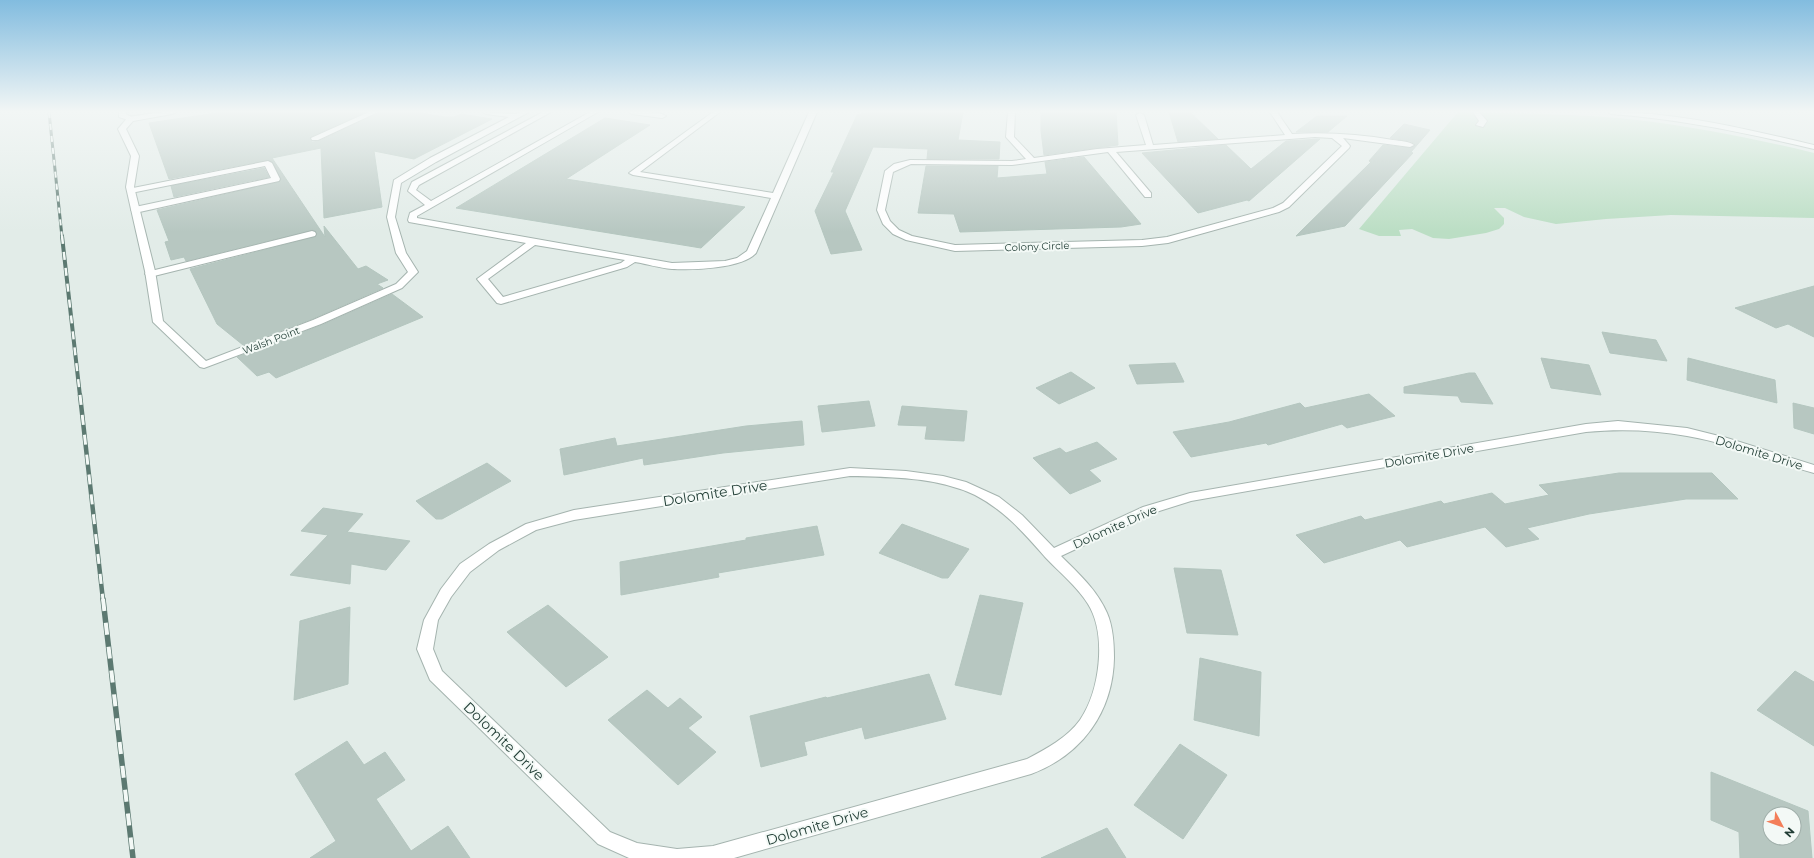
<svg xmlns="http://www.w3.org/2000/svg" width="1814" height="858" viewBox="0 0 1814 858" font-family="Montserrat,sans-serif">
	<rect width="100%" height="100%" fill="#e2ece8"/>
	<path fill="#bbdec4" d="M1458,112C1518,114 1578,113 1637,120C1697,127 1756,139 1814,153V218L1671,215L1606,219L1556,224L1524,217L1505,208H1494L1504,218V224L1499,229L1486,233L1449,239L1433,238L1412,229L1399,230L1401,236H1379L1359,229Z"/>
	<g fill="#b7c7c1" stroke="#b4c6bf" fill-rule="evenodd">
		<polygon points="223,112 366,112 310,137 310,139 312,142 319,141 379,113 379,112 414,112 445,117 454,117 461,114 492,119 414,159 374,151 382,207 324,218 321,148 272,158 325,237 324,226 358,269 366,266 388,280 377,284 383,288 312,319 243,345 217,324 190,269 315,237 317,233 312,230 186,261 184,257 171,260 165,242 169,241 157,210 279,182 281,180 273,162 268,160 169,179 149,123"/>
		<polygon points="870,112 963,112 958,140 1000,142 999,159 927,159 928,149 873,147 845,211 862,250 831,254 815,211 834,172 831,172 857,115"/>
		<polygon points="1041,112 1116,112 1118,145 1044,155 1041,131"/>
		<polygon points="1169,112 1190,112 1218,139 1178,142"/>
		<polygon points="1317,116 1347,116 1328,132 1296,132"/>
		<polygon points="605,118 650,125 566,179 745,207 701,248 456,208"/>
		<polygon points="1404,124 1430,130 1411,152 1413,153 1345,226 1296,236 1371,162 1369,161 1383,145 1410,148 1415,146 1415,144 1410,141 1390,138"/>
		<polygon points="1320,139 1249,201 1247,200 1198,213 1142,153 1226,145 1251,169 1286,141"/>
		<polygon points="1084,157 1141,224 1121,227 960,232 954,214 918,213 926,166 998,166 997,178 1047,174 1045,162"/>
		<polygon points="264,168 269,177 174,197 171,186"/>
		<polygon points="1814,286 1814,337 1788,324 1776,328 1735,308"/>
		<polygon points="392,294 423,317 276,378 269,372 257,376 237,357 322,325"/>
		<polygon points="1602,332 1656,340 1667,361 1610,353"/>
		<polygon points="1541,358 1589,365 1601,395 1551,388"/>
		<polygon points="1688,358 1775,380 1777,403 1687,380"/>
		<polygon points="1175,363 1184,382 1137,384 1129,365"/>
		<polygon points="1071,372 1095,388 1059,404 1036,388"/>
		<polygon points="1469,373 1475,373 1493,404 1461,402 1458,396 1404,393 1404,387"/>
		<polygon points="1369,394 1395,416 1347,428 1342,424 1268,445 1266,443 1191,457 1173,432 1229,422 1300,403 1305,408"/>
		<polygon points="869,401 875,426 822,432 818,406"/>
		<polygon points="1793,403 1814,408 1814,434 1794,428"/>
		<polygon points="902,406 967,411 964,441 925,439 927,426 898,425"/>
		<polygon points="802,421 804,445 723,453 644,465 643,458 564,475 560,449 615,438 617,446 746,426"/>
		<polygon points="1097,442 1117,459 1089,470 1101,481 1070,494 1033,458 1060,448 1066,453"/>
		<polygon points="487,463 511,481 442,519 436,519 416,501"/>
		<polygon points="1619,473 1712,473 1738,499 1686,499 1589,514 1527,528 1539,539 1506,547 1485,527 1407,547 1400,540 1324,563 1296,535 1361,516 1365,520 1441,501 1444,504 1492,493 1505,504 1549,495 1539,485"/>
		<polygon points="323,508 363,514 347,532 410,541 386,570 351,564 350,584 290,575 328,535 301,531"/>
		<polygon points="902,524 969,549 948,578 942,578 879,553"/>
		<polygon points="817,526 824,555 718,573 719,577 621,595 620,562 746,540 746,538"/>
		<polygon points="1174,568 1221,570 1238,635 1187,633"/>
		<polygon points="980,595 1023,603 1001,695 955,685"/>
		<polygon points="548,605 608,657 566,687 507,632"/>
		<polygon points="350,607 348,684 294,700 300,621"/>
		<polygon points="1200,658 1261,672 1259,736 1194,720"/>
		<polygon points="1795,671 1814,682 1814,746 1757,710"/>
		<polygon points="929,674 946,719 865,739 862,727 804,742 807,755 761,767 750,716 826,697 827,698"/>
		<polygon points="647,690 668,708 680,698 702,717 688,728 716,752 678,785 608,720"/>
		<polygon points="347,741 364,765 385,752 405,780 376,799 411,851 448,826 470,858 310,858 336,841 295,774"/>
		<polygon points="1180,744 1227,775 1183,839 1134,805"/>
		<path d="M1711,772L1808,811L1812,858H1740L1739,832L1711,820ZM1770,814H1794V838H1770Z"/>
		<polygon points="1107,828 1126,858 1041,858"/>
	</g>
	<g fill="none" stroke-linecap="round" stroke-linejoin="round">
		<g stroke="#a5b4af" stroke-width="2">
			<g id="service">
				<polygon points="119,112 125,112 126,114 135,119 131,121 119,117"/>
				<polygon points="369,112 378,112 318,140 312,140 311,138"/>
				<path d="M543,112H551L419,185L416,190L431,201L590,112H598L417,216V218L672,263L725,261L737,258L747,251L771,198L633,175L629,173L713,112H720L640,172L773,193L809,112H817L756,253C742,269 692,270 672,269C659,268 647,264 635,262L627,267L501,304L497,303L477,279L526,243L409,222L408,220L410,213L425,205L408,191L412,182ZM535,245L625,260L621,263L503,297L488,279Z"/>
				<path d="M629,112C639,112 657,110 666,116L662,118L632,114Z"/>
				<polygon points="1473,112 1479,112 1487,121 1483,127 1476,125 1479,121"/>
				<polygon points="268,161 272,163 280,179 279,181 135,213 131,210 135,207 271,178 265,166 131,193 127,191 128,189"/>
				<polygon points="312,231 315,232 316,234 315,236 150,277 145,274 147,272"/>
			</g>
		</g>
		<g stroke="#a5b4af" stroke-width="2">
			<g id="minor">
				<polygon points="162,112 176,112 172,114 133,121 126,129 139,156 134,187 155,271 163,321 206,361 313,320 396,284 408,272 396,253 387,217 394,180 430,158 509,117 486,114 483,112 516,114 520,112 529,112 436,162 401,183 395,217 406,253 418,272 402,288 321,324 204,368 200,367 153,322 145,271 126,187 131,156 118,129 128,117"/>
				<path d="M1008,112H1015L1014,137L1034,158L1097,149L1146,145L1136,115L1140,113L1144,115L1153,145L1285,135L1270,112H1277L1292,134C1326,132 1359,134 1393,140C1400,141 1409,141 1414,145L1410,147L1343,138L1350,146L1349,148L1289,207L1279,212L1168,243L1142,246L955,251L906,240L893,234L883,224L877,210L885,171L894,164L910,160L1012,161L1026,159L1006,137ZM1315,137L1332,138L1342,146L1283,203L1273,208L1167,237L1142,240L955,245L912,236L899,230L890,221L885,210L893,172L911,164L1012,165L1108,152L1145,197H1151V193L1116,152Z"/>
				<path d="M1618,421L1687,428L1727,438L1814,465V473C1772,462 1730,443 1687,436C1654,430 1619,429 1586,432L1191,501L1153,513L1061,556C1079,574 1097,590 1107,613C1113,627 1114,643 1114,658C1113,712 1082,755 1031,774L734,858H629L598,844L430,680L417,649L424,620L441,589L460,564L489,544L526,524L574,510L850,468L906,471L943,476L966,482L999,497L1022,515L1054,548L1143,507L1190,493L1586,424ZM850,476C891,477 937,477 975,495C1004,510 1024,533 1045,557C1059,572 1077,586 1088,604C1107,634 1100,691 1080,720C1067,738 1046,749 1027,759L713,846L677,849L637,843L610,832L442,671L433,649L438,620L451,597L470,572L499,550L536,530L574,520Z"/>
			</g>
		</g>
		<g stroke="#a5b4af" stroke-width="2">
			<path id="tertiary" d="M1608,112C1677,112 1746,129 1814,145V149C1747,133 1680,119 1611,114Z"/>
		</g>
		<use href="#service" fill="#fff" fill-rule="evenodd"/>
		<use href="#minor" fill="#fff" fill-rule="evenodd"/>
		<use href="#tertiary" fill="#fff" fill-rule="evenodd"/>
		<g stroke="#5c7971" stroke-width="3">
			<polyline id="rail-far3" points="49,112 62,237"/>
		</g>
		<g stroke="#5c7971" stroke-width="4">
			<polyline id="rail-far2" points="62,236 80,396"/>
		</g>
		<g stroke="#5c7971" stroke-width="4.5">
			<polyline id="rail-far1" points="80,395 103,600"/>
		</g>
		<g stroke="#5c7971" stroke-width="5.5">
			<polyline id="rail" points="103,599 133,858"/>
		</g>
		<use href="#rail-far3" stroke="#f3f9f6" stroke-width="2" stroke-dasharray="6" stroke-linecap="butt"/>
		<use href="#rail-far2" stroke="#f3f9f6" stroke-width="2.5" stroke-dasharray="8" stroke-linecap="butt"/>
		<use href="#rail-far1" stroke="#f3f9f6" stroke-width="3" stroke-dasharray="10" stroke-linecap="butt"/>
		<use href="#rail" stroke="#f3f9f6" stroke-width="4" stroke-dasharray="12" stroke-linecap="butt"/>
	</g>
	<linearGradient id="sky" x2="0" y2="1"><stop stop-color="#82bcdf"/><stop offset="0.48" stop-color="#f2f6f5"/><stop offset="1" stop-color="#f2f6f5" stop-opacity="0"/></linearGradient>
	<rect width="1814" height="232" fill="url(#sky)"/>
	<g text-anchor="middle" stroke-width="4" stroke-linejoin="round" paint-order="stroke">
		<g font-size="10" fill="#223e36" stroke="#f3f9f6">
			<text transform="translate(1037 246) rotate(-2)" y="4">Colony Circle</text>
			<text transform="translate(271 340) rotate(-21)" y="4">Walsh Point</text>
		</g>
		<g font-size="12" fill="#223e36" stroke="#f3f9f6">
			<text transform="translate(1759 453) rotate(17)" y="4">Dolomite Drive</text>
			<text transform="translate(1429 456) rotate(-10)" y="4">Dolomite Drive</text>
			<text transform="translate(1115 527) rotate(-24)" y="4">Dolomite Drive</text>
		</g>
		<g font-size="14" fill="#223e36" stroke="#f3f9f6">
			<text transform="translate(715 493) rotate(-9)" y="5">Dolomite Drive</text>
			<text transform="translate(504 741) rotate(44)" y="5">Dolomite Drive</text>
			<text transform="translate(817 826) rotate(-16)" y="5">Dolomite Drive</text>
		</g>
	</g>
	<g transform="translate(1782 826) rotate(131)"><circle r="19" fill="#f3f9f6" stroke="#9faea9"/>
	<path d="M0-3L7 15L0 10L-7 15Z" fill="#f37e59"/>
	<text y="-6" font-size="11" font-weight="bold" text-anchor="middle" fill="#223e36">N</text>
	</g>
</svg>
